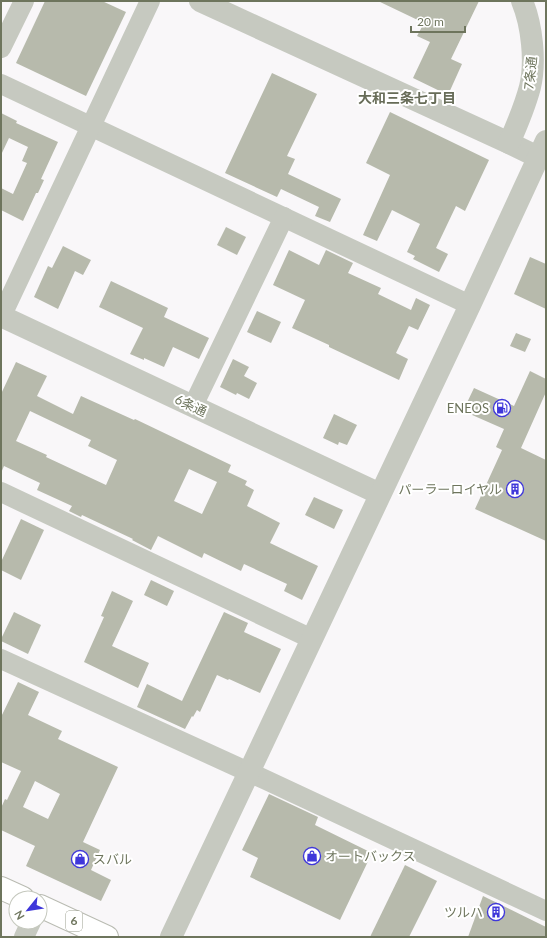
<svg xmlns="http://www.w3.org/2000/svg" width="547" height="938" viewBox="0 0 547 938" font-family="Lato,'Noto Sans JP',sans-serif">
	<rect width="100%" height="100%" fill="#f9f7f9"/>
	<g fill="#b7baac" fill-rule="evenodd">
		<polygon points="45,1 102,1 126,12 86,96 16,63"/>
		<polygon points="378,1 479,1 451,59 462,64 448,95 413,78 430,42 417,36 424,23"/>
		<polygon points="272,73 317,94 287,156 295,159 288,174 341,199 330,222 315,216 319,207 281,189 277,197 225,173"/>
		<polygon points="390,112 489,160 465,211 456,206 436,248 448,254 439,272 413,259 415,256 407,252 420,224 392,210 377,241 363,235 390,175 366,163"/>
		<polygon points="1,113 17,121 16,123 58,142 41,179 44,180 38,193 36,193 23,221 1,210 1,188 13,194 27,163 22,161 28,147 9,138 1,155"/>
		<polygon points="226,227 246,237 237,255 217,245"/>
		<polygon points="63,246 91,260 83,275 75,271 58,309 34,297 48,266 52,268"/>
		<polygon points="289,250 319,265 326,250 353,263 348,273 381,288 378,294 411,310 416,298 430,305 418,330 409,326 396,353 408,359 399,380 329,347 329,345 292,328 305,300 273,285"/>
		<polygon points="530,257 546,264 546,309 514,294"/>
		<polygon points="111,281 168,308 164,317 209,338 199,359 173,347 164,367 144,358 144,360 130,354 143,328 99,307"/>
		<polygon points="257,311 281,322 271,343 247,332"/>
		<polygon points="516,333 531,339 525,352 510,346"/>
		<polygon points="233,359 249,367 244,376 257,383 249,399 237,393 236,395 220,387"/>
		<path d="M16,362L47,376L37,396L73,414L81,396L134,420L135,419L231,465L228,472L247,481L245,485L254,490L247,506L280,523L270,543L318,566L302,600L284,591L287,584L244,564L241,571L204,553L202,558L158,536L151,550L132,540L133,539L82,515L81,517L69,511L72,506L37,490L40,483L4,466L1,473V394ZM30,411L91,440L88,446L117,460L106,485L46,457L47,455L16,441ZM189,469L217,482L202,514L174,501Z"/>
		<polygon points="530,371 546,379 546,392 521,448 546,460 546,541 475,509 502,450 496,447 504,429 463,411 474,388 514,406"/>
		<polygon points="334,414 357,425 347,445 339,442 338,445 323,438"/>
		<polygon points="314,497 343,510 334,529 305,515"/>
		<polygon points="21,519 44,530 21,580 1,570 1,562"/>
		<polygon points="151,580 174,591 167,606 144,595"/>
		<polygon points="112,591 133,601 112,646 149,663 138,688 84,662 104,617 101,616"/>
		<polygon points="14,612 41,625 28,654 1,641 1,639"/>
		<polygon points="224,612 248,623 244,632 281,649 260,693 229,679 228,680 217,675 200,712 197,710 193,717 192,716 185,729 137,707 147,684 182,701"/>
		<path d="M18,682L39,692L28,715L62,731L58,739L118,767L83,842L100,850L91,870L111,880L101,901L26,866L35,846L1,830V808L5,799L7,800L21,771L1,762V717ZM35,781L60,794L48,819L23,807Z"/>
		<polygon points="269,794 318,817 315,825 372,853 340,920 250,877 258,858 242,850"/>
		<polygon points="405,865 437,881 409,937 370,937"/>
		<polygon points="483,896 546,927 546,937 468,937"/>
	</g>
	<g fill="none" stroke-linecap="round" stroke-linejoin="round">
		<g stroke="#b9bbb2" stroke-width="24">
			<g id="primary">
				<polyline points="1,888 23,898"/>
				<polyline points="40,906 107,937"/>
			</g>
		</g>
		<g stroke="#c6c9c0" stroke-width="20">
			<polyline points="1,48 24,1"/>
			<polyline points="1,84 470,305"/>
			<polyline points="1,317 150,1"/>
			<polyline points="193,406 284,217"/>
			<polyline points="1,492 312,639"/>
			<polyline points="1,659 266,780 546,911"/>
			<polyline points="24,937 31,922"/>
		</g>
		<g stroke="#c6c9c0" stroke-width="22">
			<polyline points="200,1 509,143 538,157"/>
			<path d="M509,143C517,125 525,106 530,87C536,62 532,25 522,1"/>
			<polyline points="1,316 380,494"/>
			<polyline points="171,937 470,305 546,141"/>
		</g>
		<use href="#primary" stroke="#fff" stroke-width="22"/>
	</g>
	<defs>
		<g id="fuel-ring" transform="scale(0.9)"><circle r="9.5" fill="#fff" stroke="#3f37da" stroke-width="1.5"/><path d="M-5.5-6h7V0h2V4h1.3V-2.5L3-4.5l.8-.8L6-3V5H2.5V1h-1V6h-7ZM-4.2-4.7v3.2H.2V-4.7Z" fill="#3f37da"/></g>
		<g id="building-ring" transform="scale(0.9)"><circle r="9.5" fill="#fff" stroke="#3f37da" stroke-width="1.5"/><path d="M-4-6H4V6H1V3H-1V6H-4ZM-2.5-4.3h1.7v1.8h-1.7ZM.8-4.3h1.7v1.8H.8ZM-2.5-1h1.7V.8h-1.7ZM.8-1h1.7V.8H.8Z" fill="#3f37da"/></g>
		<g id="shop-ring" transform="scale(0.9)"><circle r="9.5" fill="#fff" stroke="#3f37da" stroke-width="1.5"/><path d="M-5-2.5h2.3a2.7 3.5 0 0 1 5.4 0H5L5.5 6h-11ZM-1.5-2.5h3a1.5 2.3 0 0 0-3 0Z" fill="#3f37da"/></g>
	</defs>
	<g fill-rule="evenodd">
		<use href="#fuel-ring" x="502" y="408"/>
		<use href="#building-ring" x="515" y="489"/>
		<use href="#shop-ring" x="312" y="856"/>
		<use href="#shop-ring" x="80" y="859"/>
		<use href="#building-ring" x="496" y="912"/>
	</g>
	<g text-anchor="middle" stroke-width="4" stroke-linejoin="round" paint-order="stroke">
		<rect fill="#fff" stroke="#9a9e8e" stroke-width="1" x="66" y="911" width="16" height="20" rx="3"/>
		<g font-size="12" font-weight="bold" fill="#6e755d">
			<text x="74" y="925">6</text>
		</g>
		<g font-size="13" fill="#6e755d" stroke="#fff">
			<text transform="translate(530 73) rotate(-84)" y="5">7条通</text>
			<text transform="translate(191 405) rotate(25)" y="5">6条通</text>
		</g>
		<g font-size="13" fill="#6e755d" stroke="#fff" text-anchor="end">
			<text x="489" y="413">ENEOS</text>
			<text x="502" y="494">パーラーロイヤル</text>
			<text x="325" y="861" text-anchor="start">オートバックス</text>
			<text x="93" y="864" text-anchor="start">スバル</text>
			<text x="483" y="917">ツルハ</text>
		</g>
		<g font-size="14" font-weight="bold" fill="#676c58" stroke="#fff">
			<text x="407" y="103">大和三条七丁目</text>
		</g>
	</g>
	<rect width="547" height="938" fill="none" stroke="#6e755d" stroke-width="4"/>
	<g transform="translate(28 910) rotate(240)"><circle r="19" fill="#ffffff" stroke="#c5c8be"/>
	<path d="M0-3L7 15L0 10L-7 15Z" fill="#3f37da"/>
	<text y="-6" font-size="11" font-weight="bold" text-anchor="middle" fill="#6e755d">N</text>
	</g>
	<path d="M411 26v6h54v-6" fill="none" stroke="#6e755d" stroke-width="2"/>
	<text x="417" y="26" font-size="12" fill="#6e755d" stroke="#ffffff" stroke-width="3" paint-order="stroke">20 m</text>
</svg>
